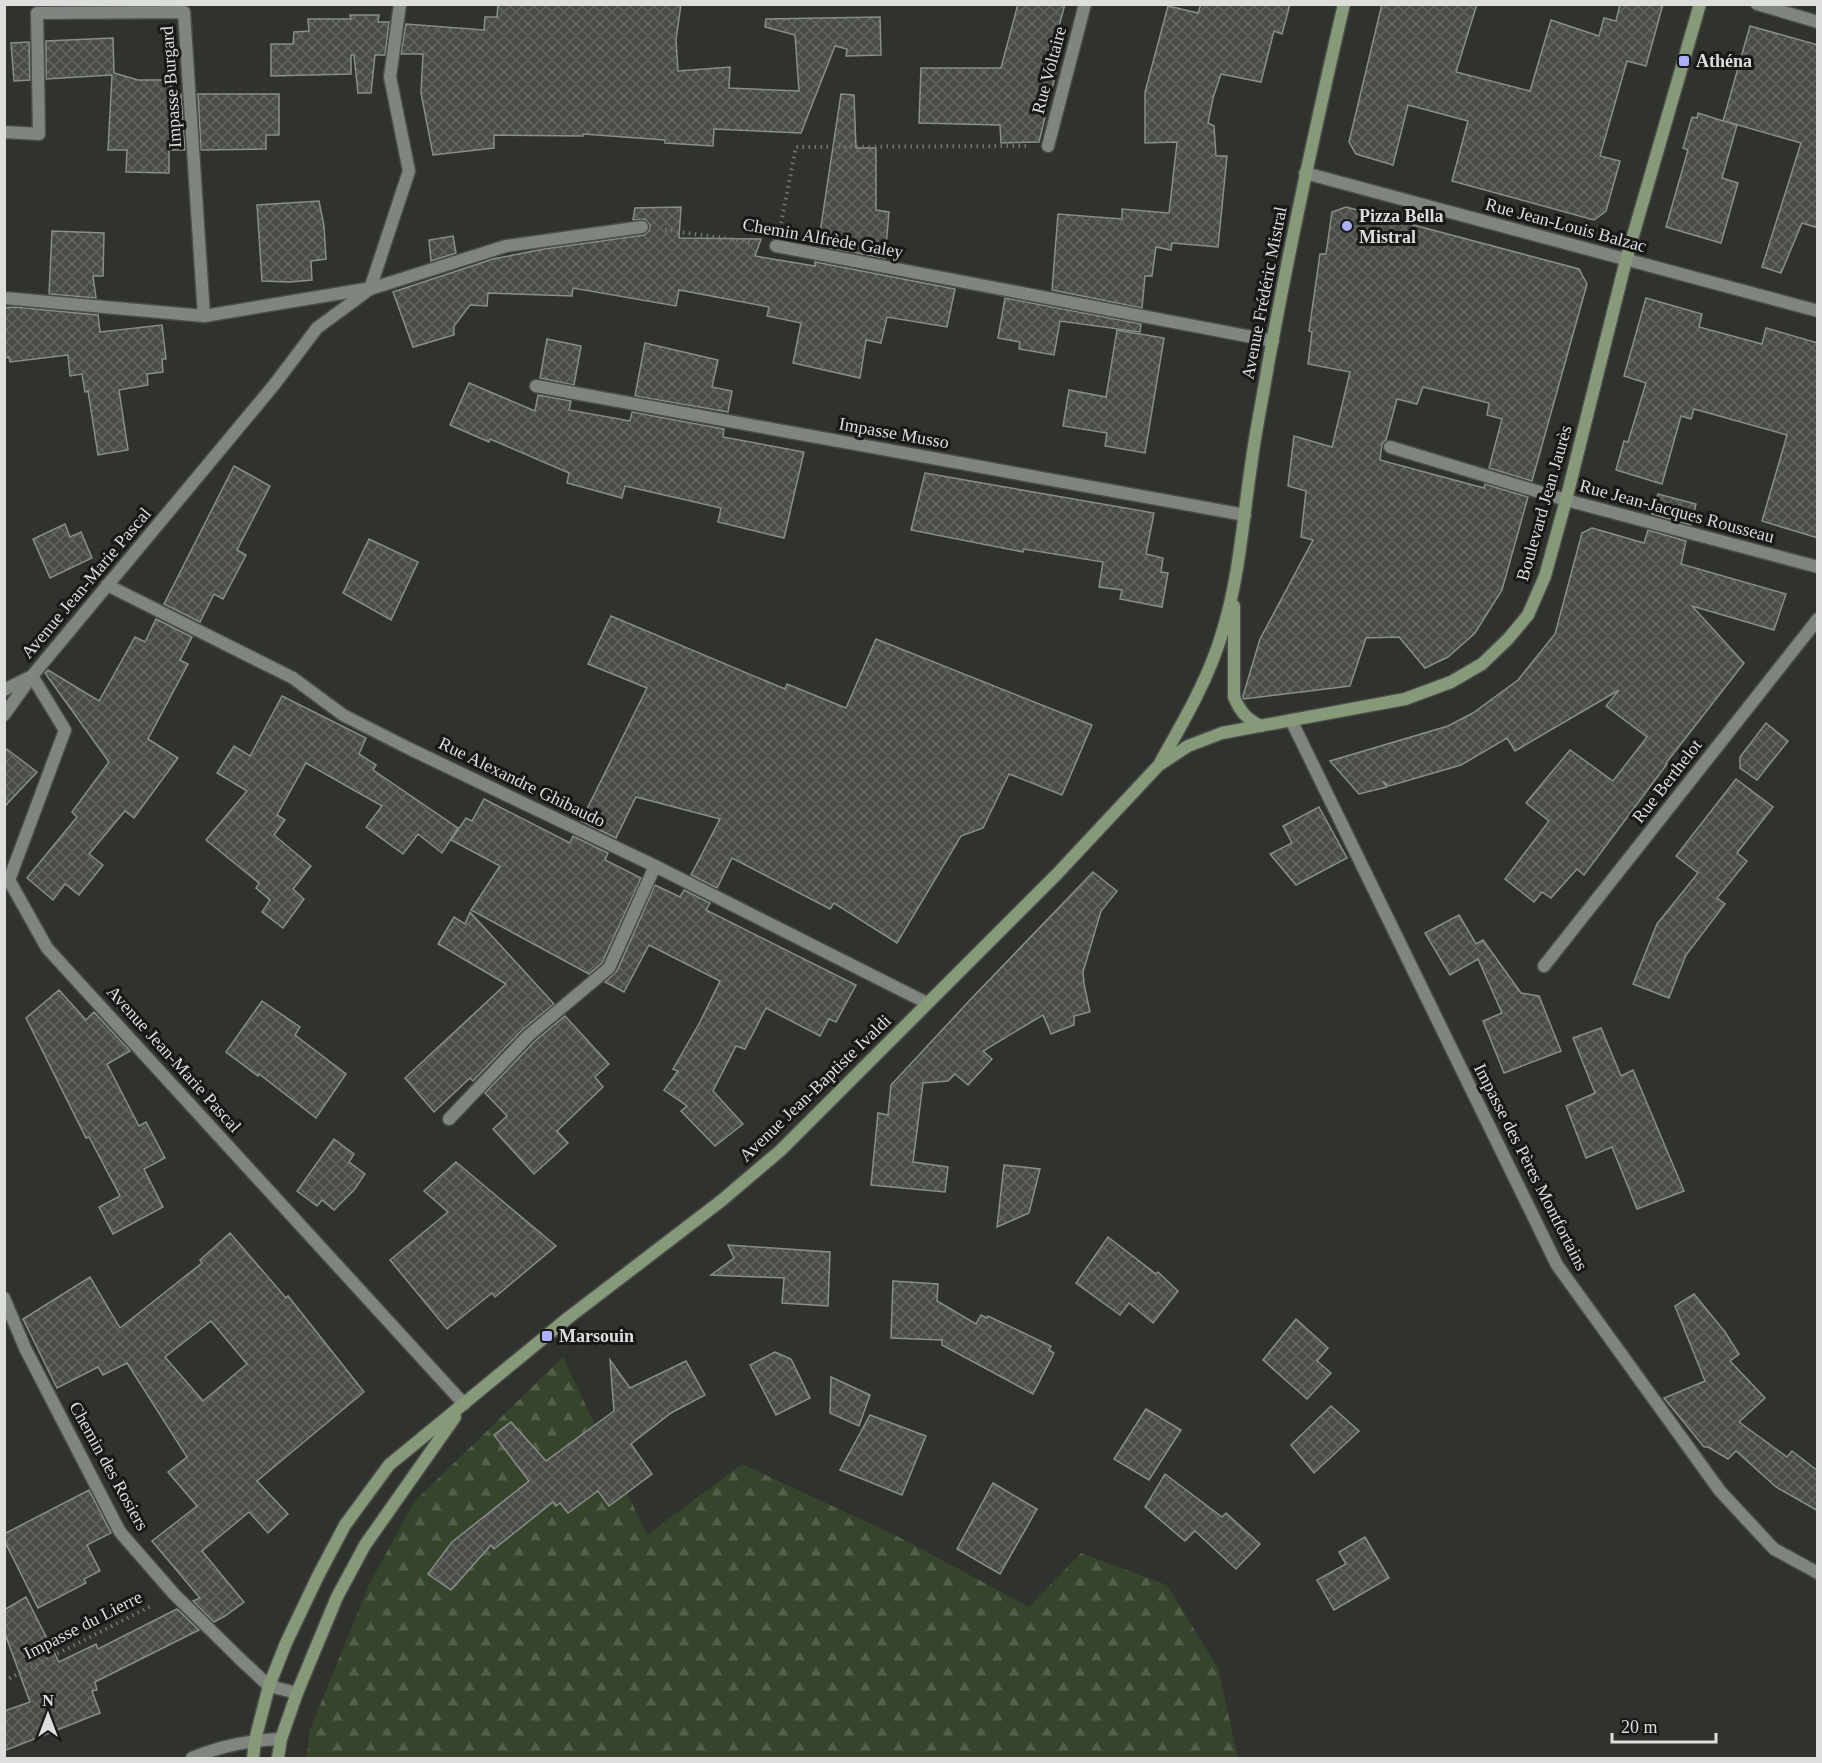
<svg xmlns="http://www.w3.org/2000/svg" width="1822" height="1763" viewBox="0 0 1822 1763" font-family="'Times New Roman',serif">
	<defs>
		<pattern id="forest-firs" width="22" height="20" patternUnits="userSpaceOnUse" patternTransform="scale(1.5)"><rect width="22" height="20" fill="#36442b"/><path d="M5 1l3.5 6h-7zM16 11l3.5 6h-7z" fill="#535f49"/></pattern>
		<pattern id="building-cross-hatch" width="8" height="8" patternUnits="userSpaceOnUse" patternTransform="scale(1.5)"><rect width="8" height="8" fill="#494c47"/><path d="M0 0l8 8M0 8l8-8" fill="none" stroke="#636561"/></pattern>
	</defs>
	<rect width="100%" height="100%" fill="#2f322d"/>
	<polygon fill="url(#forest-firs)" points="563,1357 647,1535 742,1464 897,1536 1029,1607 1081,1553 1167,1585 1218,1668 1238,1758 307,1758 309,1732 369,1585 414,1502"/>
	<g fill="url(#building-cross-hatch)" stroke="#8a8e88" stroke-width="1.5" fill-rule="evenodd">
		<polygon points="498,4 681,4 676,40 678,71 730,67 729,88 799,91 795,35 765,27 766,19 880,17 881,55 846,56 847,49 835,46 801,133 714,129 713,146 665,143 665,140 583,134 583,136 494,135 494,148 433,155 421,93 423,54 401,54 406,24 484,30 485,17 497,17"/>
		<polygon points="1018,4 1065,4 1056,37 1064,39 1039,142 1001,143 1000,125 919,123 921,68 1001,68"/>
		<polygon points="1201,4 1290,4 1282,34 1274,31 1261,82 1221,74 1213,98 1208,123 1214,126 1216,156 1227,156 1218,247 1172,243 1171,250 1156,247 1152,276 1145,276 1142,308 1052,290 1058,214 1122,219 1122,209 1169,213 1177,142 1145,143 1145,92 1168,6 1198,13"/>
		<polygon points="1382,4 1477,4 1456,72 1530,91 1551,20 1599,36 1604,18 1616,21 1620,4 1663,4 1646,66 1627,61 1600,156 1620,161 1606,211 1594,220 1452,181 1468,121 1408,105 1393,165 1356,154 1349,142"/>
		<polygon points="350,15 379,15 378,22 389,22 385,55 375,55 371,93 358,93 354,55 351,55 351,74 271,76 271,44 293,44 294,32 309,31 308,19 351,19"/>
		<polygon points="1750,26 1818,45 1818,228 1802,223 1781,273 1762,267 1801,143 1724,121 1737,125 1722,178 1738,183 1721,243 1666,227 1688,150 1683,148 1692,117 1697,118 1698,113 1723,121"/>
		<polygon points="113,38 114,73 138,80 171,80 171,94 181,94 185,150 169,150 169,173 126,172 127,150 108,150 112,75 46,79 46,41"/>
		<polygon points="29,42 30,80 14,81 11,43"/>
		<polygon points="198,94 279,94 279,135 266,135 266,149 201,150"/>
		<polygon points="841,94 854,95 856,148 876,148 876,210 889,212 885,258 818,246"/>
		<polygon points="319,201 324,226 326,259 311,261 312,280 290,282 262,281 257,205"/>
		<polygon points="681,207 679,238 761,239 755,256 815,266 815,262 955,289 947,327 887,317 881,343 866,340 860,378 793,363 801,323 767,316 769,307 679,290 676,306 573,288 572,296 488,293 487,306 470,305 454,326 454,335 413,347 393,292 493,259 544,249 644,235 649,231 650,225 645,219 633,220 635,208"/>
		<polygon points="1346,207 1579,269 1587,284 1532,481 1489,468 1502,419 1487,415 1489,403 1423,387 1417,404 1397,399 1386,440 1382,444 1380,460 1484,488 1485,484 1528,497 1502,590 1475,633 1448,657 1425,668 1399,637 1366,638 1350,686 1244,699 1243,696 1260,639 1313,540 1301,537 1306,491 1288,486 1294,436 1332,447 1350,372 1308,364 1312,332 1309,331 1320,254 1326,254 1332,212"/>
		<polygon points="52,231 104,233 103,276 93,276 96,298 49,294"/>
		<polygon points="453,236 456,253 431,261 429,240"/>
		<polygon points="1005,298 1141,324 1140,332 1060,321 1054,355 1019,349 1020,342 998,338"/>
		<polygon points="1646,298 1702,314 1699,327 1762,344 1766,328 1818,343 1818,538 1762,521 1787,435 1694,409 1691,419 1681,416 1662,484 1616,470 1624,441 1628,442 1646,383 1624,376"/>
		<polygon points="15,307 98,315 100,332 162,325 166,359 162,359 163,372 147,374 148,385 119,390 128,450 98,455 88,391 85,392 82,374 70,376 68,355 10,362 9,357 4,358 4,308"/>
		<polygon points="1117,330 1164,338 1145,453 1105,446 1107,433 1063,426 1069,390 1106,397"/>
		<polygon points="547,339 581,346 574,385 540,378"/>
		<polygon points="645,343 718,360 712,387 732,391 728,412 635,396"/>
		<polygon points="469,383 535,411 538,395 571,401 569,410 630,421 632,412 724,429 723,437 804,452 784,538 718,522 721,508 625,486 622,498 567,483 569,473 490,439 489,442 450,425"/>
		<polygon points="234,466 270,486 237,550 246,555 223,599 214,594 200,622 164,604"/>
		<polygon points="925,473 1154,513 1146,554 1163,558 1161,572 1168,573 1162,607 1120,599 1122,590 1099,587 1103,562 1024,549 1023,552 911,530"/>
		<polygon points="1658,494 1696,504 1691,525 1652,514"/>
		<polygon points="65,524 70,537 81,532 92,558 50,578 33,539"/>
		<polygon points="1592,528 1644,543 1648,530 1686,541 1681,564 1786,594 1774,630 1692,606 1744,663 1666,763 1667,764 1584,875 1577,869 1551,898 1542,892 1534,902 1505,879 1549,821 1526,803 1570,750 1613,781 1647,737 1606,706 1619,690 1515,751 1507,738 1461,765 1389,786 1383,781 1387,787 1359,794 1330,761 1448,726 1473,713 1518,680 1555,634 1582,533"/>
		<polygon points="369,539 418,562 391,620 343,593"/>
		<polygon points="611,616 785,689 787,684 846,708 876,639 1092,725 1062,795 1009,774 983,828 961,836 897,943 834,903 830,909 732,858 717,888 691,875 720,819 636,797 616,838 581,821 647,688 588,664"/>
		<polygon points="156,619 192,637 180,660 188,664 148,739 178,758 134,818 125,811 89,854 103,865 79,895 65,884 53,900 27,878 77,817 72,812 109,762 45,673 48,670 99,701 135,637 145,642"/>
		<polygon points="282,696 366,738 359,754 376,765 373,770 458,828 442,853 418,834 403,854 366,827 382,806 306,763 277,815 285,820 274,835 311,866 293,889 304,899 283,928 262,912 270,900 256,888 259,883 206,840 247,791 217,773 234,746 250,756"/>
		<polygon points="1766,723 1788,741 1757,780 1740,768 1740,757"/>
		<polygon points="4,747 37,772 4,807"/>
		<polygon points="1736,779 1773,807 1737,853 1747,861 1717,898 1725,904 1686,955 1669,998 1633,984 1657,924 1698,873 1676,856"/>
		<polygon points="484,799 570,843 573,836 608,853 605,860 641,878 602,963 589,974 471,910 500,866 451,840 466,818 472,821"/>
		<polygon points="1319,807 1347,858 1296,885 1270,854 1292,843 1283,826"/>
		<polygon points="1093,872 1117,891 1101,911 1083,972 1084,984 1090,1012 1074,1016 1074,1025 1051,1034 1043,1015 983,1051 992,1059 968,1085 955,1074 948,1081 923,1083 913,1162 948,1167 945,1192 871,1185 878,1113 888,1115 891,1085 970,1000"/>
		<polygon points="655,885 680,897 684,890 710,903 706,910 856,985 836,1022 829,1019 820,1036 766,1008 745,1049 736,1046 713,1091 743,1124 715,1146 681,1111 687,1106 664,1090 678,1071 673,1069 700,1022 720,981 649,945 624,992 605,982 617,971"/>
		<polygon points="470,912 554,1004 523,1029 473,1081 470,1078 434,1112 405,1078 506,984 438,944 454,917 465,924"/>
		<polygon points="1459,915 1476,944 1483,940 1521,993 1539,996 1561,1051 1504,1073 1483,1021 1502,1013 1478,959 1450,975 1425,933"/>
		<polygon points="59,990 86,1020 94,1012 130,1051 107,1064 139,1126 146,1122 165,1158 144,1169 163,1207 113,1234 99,1207 120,1196 89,1137 86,1138 26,1018"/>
		<polygon points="262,1001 300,1027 295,1035 346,1074 316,1118 259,1074 258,1076 226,1052"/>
		<polygon points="565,1016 609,1064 595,1077 603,1087 557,1131 568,1143 534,1174 493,1129 507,1116 485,1093 535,1041"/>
		<polygon points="1601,1028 1621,1076 1633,1070 1684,1191 1637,1209 1612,1147 1586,1158 1566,1106 1595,1093 1573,1038"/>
		<polygon points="334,1139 354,1154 349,1162 365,1174 354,1190 334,1210 322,1200 317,1206 297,1191"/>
		<polygon points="456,1162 556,1246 495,1297 492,1293 447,1329 390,1260 448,1212 424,1191"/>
		<polygon points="1004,1165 1040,1169 1029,1213 997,1227"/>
		<path d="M230,1233L286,1298L288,1296L364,1392L257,1481L288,1514L268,1533L249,1512L202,1551L244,1602L225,1616L214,1622L193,1601L200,1598L152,1541L197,1506L168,1472L187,1457L127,1363L103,1375L98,1367L57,1388L23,1319L90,1277L120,1328L202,1263L200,1260ZM211,1321L247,1364L203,1401L165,1357Z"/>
		<polygon points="1108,1237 1156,1274 1158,1272 1178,1291 1153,1323 1129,1303 1120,1315 1076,1283"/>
		<polygon points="728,1245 830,1252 828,1306 782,1303 784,1278 711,1275 734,1258"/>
		<polygon points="893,1281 938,1284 937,1301 976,1324 981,1315 987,1318 988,1316 1051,1346 1049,1350 1054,1353 1033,1394 942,1345 942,1340 891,1338"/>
		<polygon points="1694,1294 1725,1332 1739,1354 1730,1361 1765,1398 1739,1422 1787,1457 1792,1451 1818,1471 1818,1511 1776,1487 1736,1451 1728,1459 1708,1447 1704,1447 1664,1398 1705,1381 1675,1306"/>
		<polygon points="1296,1319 1328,1348 1317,1361 1331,1373 1307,1399 1263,1360"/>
		<polygon points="775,1352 791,1359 810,1398 776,1415 750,1365"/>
		<polygon points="610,1360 630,1388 686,1361 705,1395 671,1413 631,1444 652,1474 609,1506 598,1491 568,1513 560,1503 556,1506 553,1502 494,1549 491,1545 451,1590 428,1574 452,1542 529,1481 494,1435 511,1422 546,1461 614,1411"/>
		<polygon points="831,1377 870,1395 859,1426 830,1413"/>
		<polygon points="1331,1406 1359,1431 1314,1473 1291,1445"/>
		<polygon points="1146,1409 1181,1430 1149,1480 1114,1459"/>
		<polygon points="870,1415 926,1436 902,1495 840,1470"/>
		<polygon points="1165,1474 1222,1517 1226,1513 1260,1544 1236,1569 1195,1531 1185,1541 1145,1507"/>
		<polygon points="993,1483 1037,1509 1000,1574 957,1549"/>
		<polygon points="89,1490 111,1533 87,1545 100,1571 84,1579 86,1583 38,1608 4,1540 4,1534"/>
		<polygon points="1365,1537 1389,1578 1334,1610 1317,1580 1346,1564 1339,1552"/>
		<polygon points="26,1597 59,1662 96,1644 98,1649 177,1609 199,1630 95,1682 97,1690 92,1691 100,1713 4,1751 4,1711 30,1702 4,1631 4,1610"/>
	</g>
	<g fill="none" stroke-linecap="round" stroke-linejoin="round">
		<g stroke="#4a4d49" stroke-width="15">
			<g id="service">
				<polyline points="776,246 1273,341"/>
				<polyline points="370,289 506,246 642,227"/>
				<polyline points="107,585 293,678"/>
				<polyline points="1291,720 1557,1265 1720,1491 1774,1549 1818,1573"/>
				<polyline points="449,1119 529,1035 609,968 655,866"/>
				<polyline points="4,1298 25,1348 120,1532 174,1594 239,1658 269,1686 297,1693"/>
			</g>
		</g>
		<g stroke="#4a4d49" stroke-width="15">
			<g id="minor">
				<polyline points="400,4 390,77 409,171 370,289 317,328 274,385 32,676 65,730 9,880 47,948 464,1404"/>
				<polyline points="1757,4 1818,22"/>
				<polyline points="4,132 39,134 37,13 184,12 204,316"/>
				<polyline points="1048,146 1085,4"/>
				<polyline points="1305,173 1818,311"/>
				<polyline points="4,298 204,316 366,289"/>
				<polyline points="536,386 1245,515"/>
				<polyline points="1390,447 1566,500 1818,567"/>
				<polyline points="293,678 343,715 410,749 655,866 927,1003"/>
				<polyline points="4,690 30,677"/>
				<polyline points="4,715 32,676"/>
				<polyline points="1544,966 1818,619"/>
				<path d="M192,1758C220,1746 250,1740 281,1739"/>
			</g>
		</g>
		<g stroke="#4a4d49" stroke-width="15">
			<g id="secondary">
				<path d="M1234,606V697C1240,711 1246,719 1261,726"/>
				<path d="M1161,761C1185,719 1210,676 1223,630C1240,574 1243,517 1252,459C1256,428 1263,397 1268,365C1290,244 1316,124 1344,4"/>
				<polyline points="253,1758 255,1740 269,1686 286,1643 318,1576 345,1525 389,1465 568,1318 721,1201 781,1150 1057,874 1159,765 1188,746 1222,733 1405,699 1451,682 1482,664 1508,639 1528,615 1545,576 1566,500 1626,260 1700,4"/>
				<polyline points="278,1758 281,1739 297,1693 337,1597 365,1545 455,1417"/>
			</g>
		</g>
		<g stroke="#737571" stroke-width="4" stroke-dasharray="1.5 4.5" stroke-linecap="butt">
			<polyline points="781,223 796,147 1026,146"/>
			<polyline points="665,230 753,242"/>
			<polyline points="4,1681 153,1605"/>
		</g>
		<use href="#service" stroke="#81857f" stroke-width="12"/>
		<use href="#minor" stroke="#81857f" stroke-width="12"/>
		<use href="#secondary" stroke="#869978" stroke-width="12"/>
	</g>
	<g fill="#adaffb" stroke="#181917" stroke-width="2">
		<rect x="1678" y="55" width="12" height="12" rx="3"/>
		<circle cx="1347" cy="226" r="6"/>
		<rect x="541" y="1330" width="12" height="12" rx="3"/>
	</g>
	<g text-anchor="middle" stroke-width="6" stroke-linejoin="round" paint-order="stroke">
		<g font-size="18" font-weight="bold" fill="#dddfdc" stroke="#181917" text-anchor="start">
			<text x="1696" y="67">Athéna</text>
			<text x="1359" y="222">Pizza Bella<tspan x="1359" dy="21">Mistral</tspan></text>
			<text x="559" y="1342">Marsouin</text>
		</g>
		<g font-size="18" fill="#dddfdc" stroke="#181917">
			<text transform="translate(1049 70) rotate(-75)" y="6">Rue Voltaire</text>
			<text transform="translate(171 87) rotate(-94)" y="6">Impasse Burgard</text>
			<text transform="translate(1566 225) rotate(15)" y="6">Rue Jean-Louis Balzac</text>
			<text transform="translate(823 238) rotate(10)" y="6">Chemin Alfrède Galey</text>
			<text transform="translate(1264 293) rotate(-79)" y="6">Avenue Frédéric Mistral</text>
			<text transform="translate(894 433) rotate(10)" y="6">Impasse Musso</text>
			<text transform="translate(1544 503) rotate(-74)" y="6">Boulevard Jean Jaurès</text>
			<text transform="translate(1677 511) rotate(15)" y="6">Rue Jean-Jacques Rousseau</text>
			<text transform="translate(86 583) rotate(-50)" y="6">Avenue Jean-Marie Pascal</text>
			<text transform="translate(1667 781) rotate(-52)" y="6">Rue Berthelot</text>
			<text transform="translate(522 782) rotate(26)" y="6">Rue Alexandre Ghibaudo</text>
			<text transform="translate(174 1059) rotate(48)" y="6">Avenue Jean-Marie Pascal</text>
			<text transform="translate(815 1088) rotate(-44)" y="6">Avenue Jean-Baptiste Ivaldi</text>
			<text transform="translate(1531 1167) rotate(63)" y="6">Impasse des Pères Montfortains</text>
			<text transform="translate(109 1466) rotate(61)" y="6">Chemin des Rosiers</text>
			<text transform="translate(83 1625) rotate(-27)" y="6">Impasse du Lierre</text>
		</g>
	</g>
	<rect width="1822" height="1763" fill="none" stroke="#dddfdc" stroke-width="12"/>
	<g transform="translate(48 1715)" stroke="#181917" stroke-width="4.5" paint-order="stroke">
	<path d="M0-4.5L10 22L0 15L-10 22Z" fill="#dddfdc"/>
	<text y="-9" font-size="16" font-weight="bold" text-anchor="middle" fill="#dddfdc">N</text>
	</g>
	<path d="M1612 1733v9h104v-9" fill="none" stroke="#dddfdc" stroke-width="3"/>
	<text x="1621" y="1733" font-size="18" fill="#dddfdc" stroke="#181917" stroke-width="4.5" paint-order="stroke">20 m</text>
</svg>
